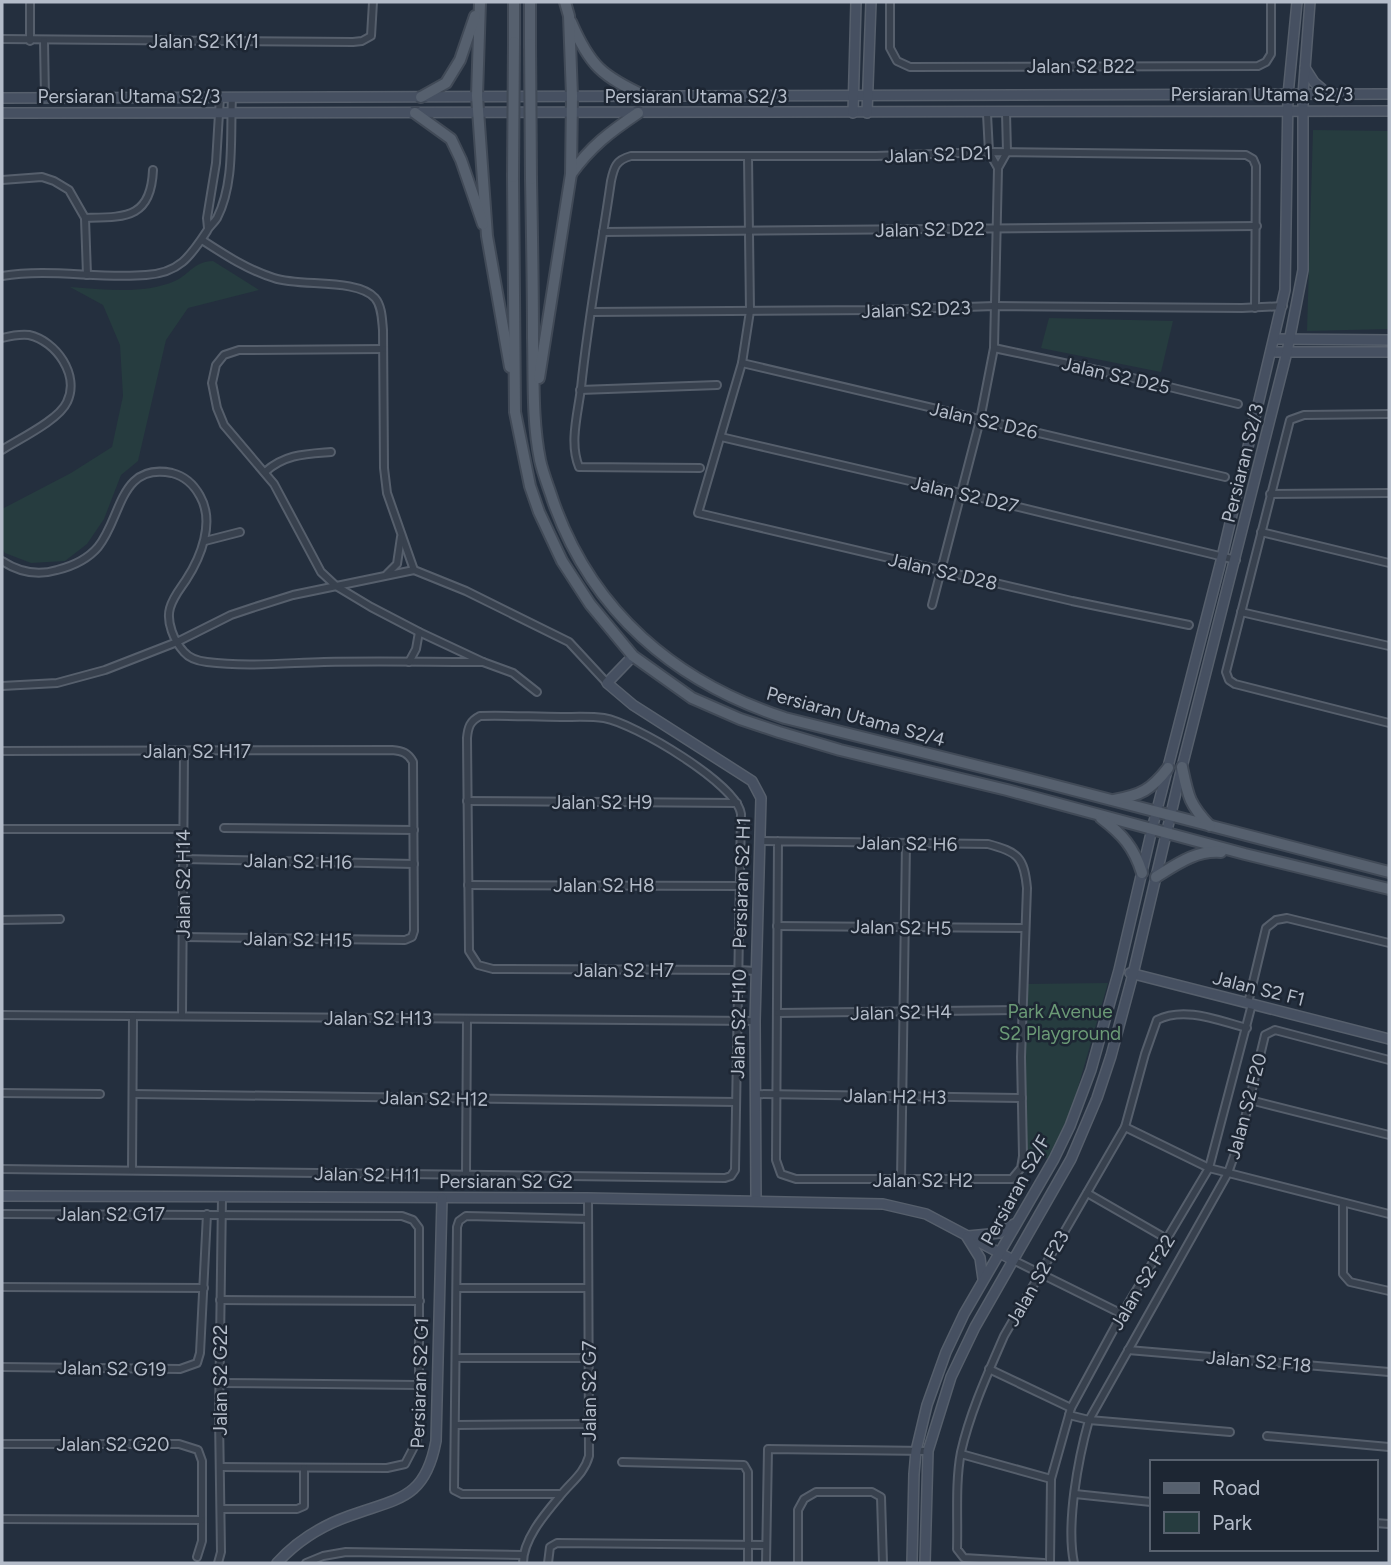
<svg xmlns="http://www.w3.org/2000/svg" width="1391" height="1565" viewBox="0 0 1391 1565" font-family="Figtree,sans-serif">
	<rect width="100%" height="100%" fill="#242f3e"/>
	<g fill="#263c3f">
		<polygon points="1313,130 1389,131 1389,329 1307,331"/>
		<path d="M213,261L259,290L188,308L166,340L138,461L121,475L104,519L87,544L65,561L31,563L5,553L2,548V509L71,473L112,447L123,396L120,345L103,305L70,287C104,289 142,295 175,281C191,273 193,262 213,261Z"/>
		<polygon points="1049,318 1173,321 1161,372 1041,348"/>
		<polygon points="1108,983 1067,1126 1051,1158 1025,1158 1022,1054 1026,984"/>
	</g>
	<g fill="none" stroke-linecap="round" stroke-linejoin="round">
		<g stroke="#565f6c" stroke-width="10">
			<g id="street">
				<polyline points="30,2 30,41"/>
				<polyline points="890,2 890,48 897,61 910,67 1258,66 1266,62 1271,54 1271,2"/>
				<polyline points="2,39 353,42 362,41 371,36 373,2"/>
				<polyline points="44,41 45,98"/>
				<polyline points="748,157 750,311 742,363 698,513 1072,601 1189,625"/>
				<polyline points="998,168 1007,152 1006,113"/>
				<polyline points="2,180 42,177 54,181 69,190 85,218 87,275"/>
				<path d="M85,218C125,217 151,219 153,170"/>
				<polyline points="208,228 207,218 216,163 220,97"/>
				<polyline points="603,232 1257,226"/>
				<path d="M202,240C225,255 248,270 274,278C300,287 357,278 375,298C382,306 382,320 383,330L384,468L387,493L414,570"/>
				<path d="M2,276C50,268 97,279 146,275C179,273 190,257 207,231C209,226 214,223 217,218C235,183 230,136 232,97"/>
				<polyline points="591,312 876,310 995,306 1242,308 1283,306"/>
				<path d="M2,338C10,336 20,334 29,335C56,341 80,375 67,402C59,420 19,439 2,450"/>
				<polyline points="994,348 1129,377 1238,404"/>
				<polyline points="383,349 239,350 224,355 216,365 212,383 217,408 224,425 274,484 321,572 336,586 371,607 419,632 483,662 513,673 537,692"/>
				<polyline points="742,363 1225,477"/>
				<polyline points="580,390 717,385"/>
				<polyline points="1389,414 1304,415 1290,420 1226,672 1229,680 1235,684 1389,723"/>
				<polyline points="721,437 961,493 1236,560"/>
				<path d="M700,468L579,467C569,443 578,413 581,388C588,318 601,250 611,181C614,167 616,160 631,156H876L989,152L1246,155L1253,159L1256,166L1255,308"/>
				<path d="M265,472C285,454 306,454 331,452"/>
				<polyline points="1270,494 1389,493"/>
				<polyline points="1261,532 1389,563"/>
				<polyline points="205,541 240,532"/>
				<path d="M2,561C19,572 37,576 57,570C73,566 87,560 98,547C122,518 119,462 172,473C184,476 194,485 200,496C215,522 201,557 186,580C180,589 173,597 170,608C166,622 174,641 184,652C190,659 198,661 207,662C245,667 285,663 324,662C377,661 430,662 483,662"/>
				<polyline points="387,574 397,564 401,537"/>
				<polyline points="932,605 980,420 994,348 998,168 989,152 987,114"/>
				<polyline points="1241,612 1389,646"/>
				<polyline points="409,662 416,649 419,632"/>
				<polyline points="2,686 57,683 105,670 177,642 231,615 252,608 293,595 414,570 466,591 569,642 607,683"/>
				<path d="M2,751L392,750C403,751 408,753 413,762L414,931L412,937L405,940L183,937"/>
				<polyline points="467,801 737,803"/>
				<polyline points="224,828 414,830"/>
				<polyline points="2,829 183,829"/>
				<path d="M760,841L988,844C1018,852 1024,857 1027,888L1021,1057L1023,1156L1021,1168L1012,1179H796L781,1174L776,1160L778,841"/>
				<polyline points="183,859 414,864"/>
				<polyline points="468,885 740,886"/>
				<polyline points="2,920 60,919"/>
				<polyline points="777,926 1024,928"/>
				<polyline points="1248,1003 1266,928 1276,920 1287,918 1389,943"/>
				<polyline points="778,1013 1023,1010"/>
				<polyline points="2,1015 755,1021"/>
				<polyline points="182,1016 184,752"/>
				<polyline points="2,1093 100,1094"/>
				<polyline points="133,1094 736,1102"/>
				<polyline points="755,1094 1022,1098"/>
				<polyline points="1250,1100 1389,1135"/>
				<polyline points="1125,1127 1209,1168 1389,1214"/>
				<path d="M2,1169L725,1178L731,1176L735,1170L741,814C737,784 634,723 604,718C590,716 575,717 561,717C534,717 507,715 480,716C470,721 468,727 467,738L469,951L478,965L493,969L739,970L756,971"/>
				<polyline points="132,1170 133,1016"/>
				<polyline points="466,1175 467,1019"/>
				<polyline points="901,1180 906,843"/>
				<polyline points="1087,1193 1167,1239"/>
				<polyline points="1343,1203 1343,1274 1350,1282 1389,1291"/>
				<polyline points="2,1214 402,1216 413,1220 419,1228 419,1424 417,1441 405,1464 387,1468 220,1467"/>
				<polyline points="1013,1260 1122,1314"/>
				<polyline points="2,1287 204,1288"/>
				<polyline points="457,1288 588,1288"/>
				<polyline points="220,1300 420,1301"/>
				<polyline points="1128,1350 1389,1372"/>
				<polyline points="457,1358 588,1358"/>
				<polyline points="2,1367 180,1369 197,1363 200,1353 207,1214"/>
				<polyline points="989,1369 1071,1408"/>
				<polyline points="219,1383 418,1385"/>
				<polyline points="1069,1415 1089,1420 1230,1432"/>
				<polyline points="456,1425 589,1424"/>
				<polyline points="1267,1436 1389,1447"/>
				<polyline points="2,1444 179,1444 198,1450 202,1461 202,1541 197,1557"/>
				<polyline points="961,1454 1051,1479"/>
				<polyline points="622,1462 744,1465 748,1472 748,1563"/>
				<polyline points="561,1494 462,1494 454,1490 457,1227 459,1221 466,1216 588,1219"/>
				<polyline points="1075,1494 1151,1502"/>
				<polyline points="221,1509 297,1509 304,1506 304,1468"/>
				<polyline points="2,1519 202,1520"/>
				<polyline points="1375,1523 1389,1524"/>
				<polyline points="218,1563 221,1552 219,1417 222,1197"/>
				<polyline points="306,1563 323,1556 346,1552 523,1555"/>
				<path d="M523,1563C523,1539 545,1514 560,1496C571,1482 584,1474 589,1456L588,1198"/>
				<polyline points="548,1563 550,1547 557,1543 766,1545"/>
				<polyline points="766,1563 768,1449 928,1451"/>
				<polyline points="798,1563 798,1510 804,1499 816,1492 872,1492 881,1497 883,1563"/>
				<path d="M1044,1563L964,1558L957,1549C958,1518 955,1483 961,1452C970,1412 988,1373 1004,1336L1125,1127L1145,1054L1157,1020C1185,1006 1219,1021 1247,1028"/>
				<polyline points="1050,1563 1051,1479 1071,1408 1122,1314 1209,1168 1252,1004"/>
				<path d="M1074,1563C1066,1524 1078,1459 1089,1420L1228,1173L1240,1139L1265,1035L1275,1030L1389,1060"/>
			</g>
		</g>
		<g stroke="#565f6c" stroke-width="12">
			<g id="secondary">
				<polyline points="1305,68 1314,82 1328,94"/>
				<polyline points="2,98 1389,94"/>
				<polyline points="2,113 1389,111"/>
				<polyline points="853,113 856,2"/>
				<polyline points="867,113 871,2"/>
				<polyline points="1274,339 1389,340"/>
				<polyline points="1271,352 1389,352"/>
				<polyline points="633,656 607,683 633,705 752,781 761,798 755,1021 756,1201"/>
				<polyline points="1130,973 1389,1039"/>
				<polyline points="2,1196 588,1198 883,1204 926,1214 1013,1260"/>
				<polyline points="968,1236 1000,1233 1014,1224"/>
				<polyline points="967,1237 980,1258 983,1279"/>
				<path d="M277,1563C296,1542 321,1526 349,1516C398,1498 425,1500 436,1441L442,1198"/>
				<polyline points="912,1563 914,1474 916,1451 927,1405 946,1352 964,1314 1054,1159 1070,1126 1091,1070 1119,970 1152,829 1222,557 1285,290 1288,95 1297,2"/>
				<polyline points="925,1563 928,1451 951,1377 975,1327 1071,1159 1097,1098 1111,1056 1133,974 1182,767 1287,352 1303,270 1303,95 1310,2"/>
			</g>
		</g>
		<g stroke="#414a57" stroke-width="14">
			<g id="primary">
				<polyline points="480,2 477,96 487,236 510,367"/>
				<polyline points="514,2 514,42"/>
				<path d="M571,22C590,66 602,76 645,96"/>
				<polyline points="530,44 530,2"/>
				<polyline points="421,97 446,83 460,60 475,16"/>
				<polyline points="415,113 451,139 461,160 483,224"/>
				<path d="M571,174C591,146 610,132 638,113"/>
				<polyline points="513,177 515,412 530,486 539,512 562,561 590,604 633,656 692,698 740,719 779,732 840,750 1007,790 1245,854 1389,889"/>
				<path d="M531,179C532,232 533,285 533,338C534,379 532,420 540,460C543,474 549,488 553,501C592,612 675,682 785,718L1042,782L1389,872"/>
				<polyline points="539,378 571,174 572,96 569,16 565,2"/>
				<path d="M1182,767C1188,796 1189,804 1210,826"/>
				<path d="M1114,800C1141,795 1151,790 1168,768"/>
				<path d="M1101,818C1122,834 1134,847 1142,873"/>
				<path d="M1156,877C1177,864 1196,850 1221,852"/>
			</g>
		</g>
		<use href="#street" stroke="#38414e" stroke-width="6"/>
		<use href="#secondary" stroke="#465061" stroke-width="9"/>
		<use href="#primary" stroke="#56606e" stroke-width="10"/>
		<g stroke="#414a57" stroke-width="14" stroke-linecap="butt">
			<g id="primary-bridge">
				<polyline points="530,44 531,179"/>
				<polyline points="513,177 514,42"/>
			</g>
		</g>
		<use href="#primary-bridge" stroke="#56606e" stroke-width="10"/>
	</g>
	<g text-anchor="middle" stroke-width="5" stroke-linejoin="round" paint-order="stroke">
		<g font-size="19" fill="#b4bcc9" stroke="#1d2633">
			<text x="204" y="48">Jalan S2 K1/1</text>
			<text x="1081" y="73">Jalan S2 B22</text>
			<text x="1262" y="101">Persiaran Utama S2/3</text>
			<text x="129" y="103">Persiaran Utama S2/3</text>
			<text x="696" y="103">Persiaran Utama S2/3</text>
			<text transform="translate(938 154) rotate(-2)" y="7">Jalan S2 D21</text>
			<text transform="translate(930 229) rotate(-1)" y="7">Jalan S2 D22</text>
			<text transform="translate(916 309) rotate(-2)" y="7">Jalan S2 D23</text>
			<text transform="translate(1116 375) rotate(13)" y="7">Jalan S2 D25</text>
			<text transform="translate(984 420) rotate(13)" y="7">Jalan S2 D26</text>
			<text transform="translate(1242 463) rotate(-76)" y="7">Persiaran S2/3</text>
			<text transform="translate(965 494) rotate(13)" y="7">Jalan S2 D27</text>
			<text transform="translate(943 571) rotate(13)" y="7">Jalan S2 D28</text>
			<text transform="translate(856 716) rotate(15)" y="7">Persiaran Utama S2/4</text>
			<text x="197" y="758">Jalan S2 H17</text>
			<text x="602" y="809">Jalan S2 H9</text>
			<text transform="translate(907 843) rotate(1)" y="7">Jalan S2 H6</text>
			<text transform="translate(298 861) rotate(1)" y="7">Jalan S2 H16</text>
			<text transform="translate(741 883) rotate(-88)" y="7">Persiaran S2 H1</text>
			<text transform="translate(183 884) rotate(-90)" y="7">Jalan S2 H14</text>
			<text x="604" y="892">Jalan S2 H8</text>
			<text transform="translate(901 927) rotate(1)" y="7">Jalan S2 H5</text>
			<text transform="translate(298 939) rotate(1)" y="7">Jalan S2 H15</text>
			<text x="624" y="977">Jalan S2 H7</text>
			<text transform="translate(1259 988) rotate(14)" y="7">Jalan S2 F1</text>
			<text transform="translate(901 1012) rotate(-1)" y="7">Jalan S2 H4</text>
			<text x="378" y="1025">Jalan S2 H13</text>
			<text transform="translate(738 1024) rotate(-89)" y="7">Jalan S2 H10</text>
			<text transform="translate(895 1096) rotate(1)" y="7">Jalan H2 H3</text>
			<text transform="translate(434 1098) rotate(1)" y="7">Jalan S2 H12</text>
			<text transform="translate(1246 1106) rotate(-75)" y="7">Jalan S2 F20</text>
			<text transform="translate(367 1174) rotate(1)" y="7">Jalan S2 H11</text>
			<text x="923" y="1187">Jalan S2 H2</text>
			<text x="506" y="1188">Persiaran S2 G2</text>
			<text transform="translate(1015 1190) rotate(-61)" y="7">Persiaran S2/F</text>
			<text x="111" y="1221">Jalan S2 G17</text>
			<text transform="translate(1037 1278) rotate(-60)" y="7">Jalan S2 F23</text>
			<text transform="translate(1142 1282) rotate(-59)" y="7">Jalan S2 F22</text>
			<text transform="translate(1259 1361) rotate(5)" y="7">Jalan S2 F18</text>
			<text transform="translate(112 1368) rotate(1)" y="7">Jalan S2 G19</text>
			<text transform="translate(220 1380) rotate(-90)" y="7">Jalan S2 G22</text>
			<text transform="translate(419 1383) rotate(-88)" y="7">Persiaran S2 G1</text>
			<text transform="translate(589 1391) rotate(-90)" y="7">Jalan S2 G7</text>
			<text x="113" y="1451">Jalan S2 G20</text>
		</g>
		<g font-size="19" fill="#6b9a76" stroke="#1d2633">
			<text x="1060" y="1018">Park Avenue<tspan x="1060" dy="22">S2 Playground</tspan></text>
		</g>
	</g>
	<rect width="1391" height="1565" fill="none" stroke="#b4bcc9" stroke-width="7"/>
	<rect x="1150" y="1460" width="228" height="91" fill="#1d2633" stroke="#59626f" stroke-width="2"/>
	<rect x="1164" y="1483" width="35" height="10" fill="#56606e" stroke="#59626f" stroke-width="2"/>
	<text x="1212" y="1495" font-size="21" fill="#b4bcc9">Road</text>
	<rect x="1164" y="1512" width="35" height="21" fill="#263c3f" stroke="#59626f" stroke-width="2"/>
	<text x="1212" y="1530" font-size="21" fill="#b4bcc9">Park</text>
</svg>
